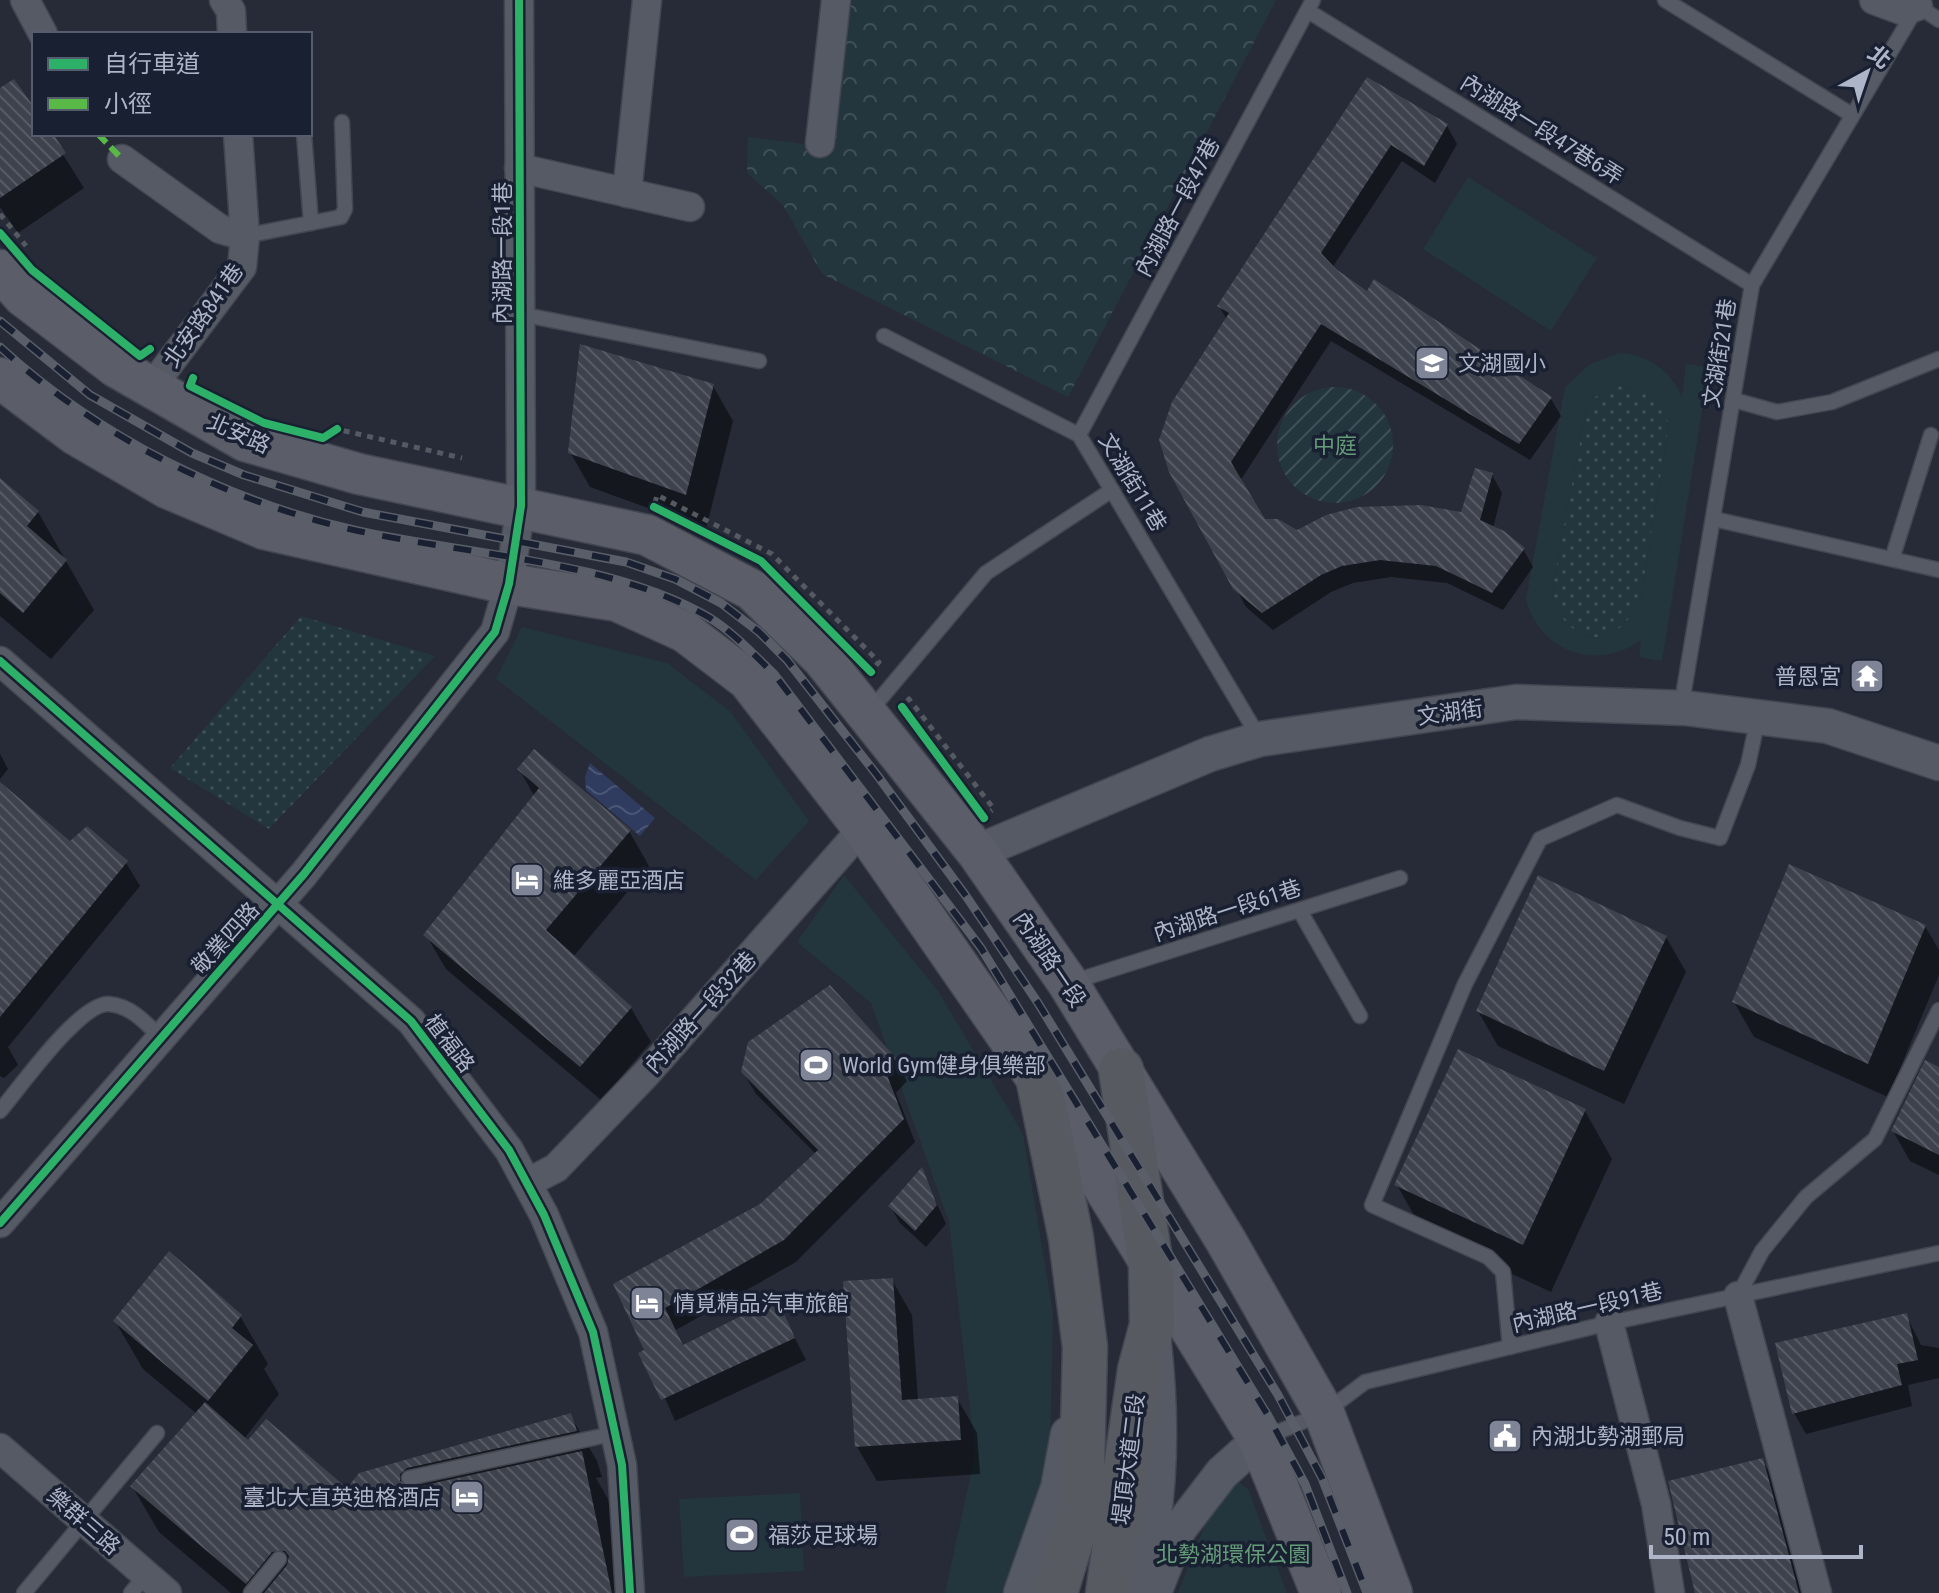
<svg xmlns="http://www.w3.org/2000/svg" width="1939" height="1593" viewBox="0 0 1939 1593" font-family="'Roboto Condensed','Noto Sans TC',sans-serif">
	<defs>
		<pattern id="grass-dots" width="8" height="8" patternUnits="userSpaceOnUse" patternTransform="scale(2)"><rect width="8" height="8" fill="#23353d"/><path d="M2 2h.1M6 6h.1" fill="none" stroke="#405058" stroke-width="1.8" stroke-linecap="round"/></pattern>
		<pattern id="forest-crowns" width="20" height="18" patternUnits="userSpaceOnUse" patternTransform="scale(2)"><rect width="20" height="18" fill="#23353d"/><path d="M2 6a3 3 0 1 1 6 0M12 15a3 3 0 1 1 6 0" fill="none" stroke="#405058"/></pattern>
		<pattern id="garden-furrows" width="10" height="10" patternUnits="userSpaceOnUse" patternTransform="scale(2)"><rect width="10" height="10" fill="#23353d"/><path d="M-1 1l2-2M0 10L10 0M9 11l2-2" fill="none" stroke="#405058"/></pattern>
		<pattern id="water-waves" width="16" height="10" patternUnits="userSpaceOnUse" patternTransform="scale(2)"><rect width="16" height="10" fill="#2f3c60"/><path d="M0 5q4-4 8 0t8 0" fill="none" stroke="#4b5675"/></pattern>
		<pattern id="building-back-hatch" width="6" height="6" patternUnits="userSpaceOnUse" patternTransform="scale(2)"><rect width="6" height="6" fill="#3e424d"/><path d="M-1 5l2 2M0 0l6 6M5-1l2 2" fill="none" stroke="#575b65"/></pattern>
	</defs>
	<rect width="100%" height="100%" fill="#262b37"/>
	<g fill="url(#grass-dots)">
		<path d="M1620,386C1646,390 1660,400 1669,424L1640,603C1631,617 1619,634 1602,637C1576,642 1551,612 1552,589L1586,410L1594,397Z"/>
		<polygon points="301,616 435,656 269,829 170,768"/>
	</g>
	<polygon fill="url(#forest-crowns)" points="845,0 1276,0 1068,397 822,274 783,205 747,173 748,137 827,147"/>
	<g fill="#23353d" fill-rule="evenodd">
		<polygon points="1468,177 1597,258 1551,331 1423,249"/>
		<path d="M1619,353C1648,354 1671,371 1682,397L1686,364L1709,367L1662,661L1639,657L1641,640C1597,672 1539,652 1526,599L1565,387L1590,364ZM1620,386C1646,390 1660,400 1669,424L1640,603C1631,617 1619,634 1602,637C1576,642 1551,612 1552,589L1586,410L1594,397Z"/>
		<polygon points="522,627 667,663 731,712 809,821 756,880 496,679"/>
		<polygon points="844,875 938,991 1023,1134 1053,1313 1050,1457 1006,1593 945,1593 975,1455 949,1222 871,1003 797,942"/>
		<polygon points="1234,1478 1248,1489 1287,1593 1178,1593 1217,1494"/>
		<polygon points="800,1493 804,1571 684,1577 679,1499"/>
	</g>
	<circle fill="url(#garden-furrows)" cx="1335" cy="445" r="58"/>
	<polygon fill="url(#water-waves)" points="590,763 655,818 640,836 586,790 585,777"/>
	<g fill="#0007">
		<polygon points="1367,79 1447,126 1457,144 1435,183 1402,161 1332,268 1368,294 1375,282 1551,399 1561,416 1530,460 1331,341 1240,481 1263,522 1297,532 1462,515 1492,475 1502,493 1493,528 1523,549 1533,567 1503,610 1447,583 1391,577 1353,583 1331,592 1273,630 1246,607 1163,454 1161,441 1227,320 1219,306"/>
		<polygon points="0,91 34,111 34,134 50,134 84,188 18,233 0,207"/>
		<polygon points="713,386 733,421 706,529 590,487 570,452"/>
		<polygon points="0,480 38,512 94,610 51,659 0,616"/>
		<polygon points="0,754 8,769 0,779"/>
		<polygon points="519,769 629,831 649,866 573,957 631,1008 651,1042 601,1100 446,969 426,935 535,797"/>
		<polygon points="0,785 70,844 126,863 140,886 8,1047 18,1065 4,1078 0,1076"/>
		<polygon points="1925,926 1939,950 1939,975 1888,1097 1754,1037 1734,1002"/>
		<polygon points="1666,937 1686,972 1624,1104 1498,1046 1478,1011"/>
		<polygon points="894,1059 907,1081 896,1093 915,1142 796,1262 676,1330 684,1347 776,1301 806,1360 675,1421 616,1285 761,1206 816,1154 756,1094 743,1072"/>
		<polygon points="1939,1069 1939,1175 1910,1161 1893,1131"/>
		<polygon points="1585,1111 1612,1159 1551,1292 1424,1233 1397,1185"/>
		<polygon points="922,1171 946,1224 926,1247 900,1223 890,1206"/>
		<polygon points="892,1280 912,1315 918,1401 957,1398 977,1433 980,1474 877,1481 857,1447"/>
		<polygon points="1906,1315 1921,1345 1939,1348 1939,1378 1908,1385 1912,1406 1806,1434 1794,1413"/>
		<polygon points="240,1316 268,1364 264,1369 279,1394 244,1439 348,1491 360,1475 570,1415 597,1461 602,1477 596,1478 608,1499 627,1593 231,1593 159,1532 132,1486 197,1414 143,1369 115,1321"/>
		<polygon points="1762,1460 1782,1494 1809,1593 1698,1593"/>
	</g>
	<g fill="url(#building-back-hatch)">
		<polygon points="1367,77 1448,124 1424,166 1391,145 1321,253 1336,269 1367,291 1374,279 1552,397 1519,444 1321,324 1231,462 1265,519 1278,519 1297,530 1326,515 1357,507 1421,505 1461,512 1475,468 1493,473 1480,520 1504,531 1525,548 1492,593 1436,566 1380,560 1342,566 1321,575 1262,613 1233,589 1169,472 1159,440 1172,402 1229,313 1217,306"/>
		<polygon points="14,79 34,107 34,134 53,134 66,153 0,198 0,88"/>
		<polygon points="580,344 714,384 686,495 568,453"/>
		<polygon points="0,478 39,511 27,526 67,560 23,613 0,593"/>
		<polygon points="534,749 631,830 546,930 632,1007 580,1067 423,935 539,788 517,769"/>
		<polygon points="0,782 70,841 87,826 128,861 0,1017"/>
		<polygon points="1789,864 1926,925 1868,1064 1732,1002"/>
		<polygon points="1538,875 1667,936 1604,1071 1476,1011"/>
		<polygon points="830,985 896,1058 885,1070 904,1119 784,1240 665,1308 683,1345 777,1298 795,1338 661,1400 638,1353 644,1350 613,1284 760,1204 818,1150 741,1072 748,1042"/>
		<polygon points="1458,1049 1586,1109 1523,1245 1394,1185"/>
		<polygon points="1925,1060 1939,1067 1939,1155 1891,1131"/>
		<polygon points="922,1167 937,1205 915,1231 888,1206"/>
		<polygon points="169,1251 242,1315 232,1328 253,1345 208,1401 113,1321"/>
		<polygon points="893,1278 902,1400 958,1396 961,1440 855,1447 843,1281"/>
		<polygon points="1907,1313 1918,1360 1897,1364 1902,1385 1792,1414 1775,1343"/>
		<polygon points="205,1402 248,1440 266,1419 347,1488 359,1473 571,1413 577,1431 407,1468 400,1474 400,1481 411,1488 582,1451 612,1593 264,1593 287,1565 289,1556 285,1551 272,1552 246,1584 130,1486"/>
		<polygon points="1763,1458 1799,1593 1695,1593 1668,1481"/>
	</g>
	<g fill="none" stroke-linecap="round" stroke-linejoin="round">
		<g stroke="#434650" stroke-width="17">
			<g id="service">
				<polyline points="1665,0 1852,115"/>
				<polyline points="1918,6 1939,20"/>
				<polyline points="1308,11 1752,285"/>
				<polyline points="304,134 311,223"/>
				<polyline points="245,236 341,217 345,209 342,122"/>
				<polyline points="520,314 759,361"/>
				<polyline points="884,336 1079,435 1260,739"/>
				<polyline points="1734,400 1777,412 1832,402 1939,359"/>
				<polyline points="1079,435 1313,0"/>
				<polyline points="1714,519 1939,570"/>
				<polyline points="1892,559 1931,435"/>
				<polyline points="1681,708 1752,285 1917,7"/>
				<polyline points="870,711 986,573 1112,490"/>
				<polyline points="1300,911 1360,1016"/>
				<polyline points="1072,982 1400,878"/>
				<path d="M0,1111C19,1089 80,1002 109,1004C131,1006 145,1022 160,1037"/>
				<polyline points="1738,1296 1762,1251 1806,1197 1875,1139 1939,1010"/>
				<polyline points="1510,1347 1503,1272 1488,1257 1372,1205 1465,984 1540,839 1617,805 1680,828 1720,838 1748,765 1758,718"/>
				<polyline points="1261,1439 1324,1413 1365,1382 1609,1323 1939,1253"/>
				<polyline points="409,1478 616,1433"/>
				<polyline points="24,1593 157,1433"/>
				<polyline points="131,1593 146,1575"/>
				<polyline points="251,1593 279,1559"/>
			</g>
		</g>
		<g stroke="#434650" stroke-width="31">
			<g id="minor">
				<polyline points="25,0 43,34"/>
				<polyline points="224,0 231,11 232,34"/>
				<polyline points="1874,0 1904,11 1918,6"/>
				<polyline points="820,143 836,0"/>
				<polyline points="122,159 220,229 245,236"/>
				<polyline points="519,168 690,207"/>
				<polyline points="627,193 647,0"/>
				<polyline points="150,389 242,267 245,236 238,134"/>
				<polyline points="0,661 411,1021 509,1150 544,1215 593,1332 622,1465 630,1593"/>
				<polyline points="527,1183 556,1168 647,1073 863,828"/>
				<polyline points="0,1223 304,874 495,632 509,584 521,506 519,0"/>
				<polyline points="1738,1296 1817,1593"/>
				<polyline points="1609,1323 1656,1504 1670,1593"/>
				<polyline points="0,1448 167,1593"/>
			</g>
		</g>
		<g stroke="#434650" stroke-width="37">
			<g id="tertiary">
				<polyline points="977,852 1210,754 1260,739 1516,702 1685,708 1828,726 1939,763"/>
				<polyline points="1157,1585 1179,1529 1222,1473 1259,1440"/>
				<polyline points="1021,1593 1058,1488 1068,1434"/>
				<path d="M1138,1593C1161,1514 1163,1426 1154,1344"/>
			</g>
		</g>
		<g stroke="#434650" stroke-width="43">
			<g id="secondary">
				<polyline points="0,270 23,296 116,367 245,441 359,474 647,535 752,590 823,659 977,852 1068,983 1226,1241 1324,1413 1392,1593"/>
				<polyline points="0,378 76,435 167,488 264,529 509,584 617,601 685,632 748,680 863,828 1039,1082 1259,1440 1321,1593"/>
			</g>
		</g>
		<g stroke="#434752" stroke-width="47">
			<g id="trunk">
				<polyline points="1039,1082 1071,1238 1085,1347 1081,1508 1055,1593"/>
				<polyline points="1108,1593 1140,1370 1152,1325 1151,1266 1121,1070"/>
			</g>
		</g>
		<g stroke="#545962" stroke-width="5" stroke-dasharray="6 6" stroke-linecap="butt">
			<polyline points="0,214 26,246"/>
			<polyline points="332,428 462,458"/>
			<polyline points="655,503 657,495 772,554 879,662 873,669"/>
			<polyline points="907,701 909,699 994,809 991,811"/>
		</g>
		<use href="#service" stroke="#565a64" stroke-width="14"/>
		<use href="#minor" stroke="#565a64" stroke-width="28"/>
		<use href="#tertiary" stroke="#565a64" stroke-width="34"/>
		<use href="#secondary" stroke="#5b5e69" stroke-width="40"/>
		<use href="#trunk" stroke="#585a62" stroke-width="44"/>
		<g stroke="#5a5e68" stroke-width="9">
			<g id="rail">
				<polyline points="0,321 90,395 192,453 244,475 363,512 626,562 675,579 721,603 759,632 787,660 877,775 966,896 1038,1003 1278,1395 1322,1478 1367,1593"/>
				<path d="M0,347C98,437 228,502 358,531C469,555 613,561 710,618C734,633 754,655 774,674L981,948L1267,1414L1305,1484L1347,1593"/>
			</g>
		</g>
		<use href="#rail" stroke="#192032" stroke-width="6" stroke-dasharray="18" stroke-linecap="butt"/>
		<polyline stroke="#58b947" stroke-width="6" stroke-dasharray="12 6" stroke-linecap="butt" points="98,134 122,159"/>
		<g stroke="#192032" stroke-width="13">
			<g id="cycleway">
				<polyline points="0,233 32,270 140,356 150,349"/>
				<polyline points="193,378 190,386 264,423 323,438 337,429"/>
				<polyline points="654,507 761,561 871,672"/>
				<polyline points="0,661 411,1021 509,1150 544,1215 593,1332 622,1465 630,1593"/>
				<polyline points="902,707 984,818"/>
				<polyline points="0,1223 304,874 495,632 509,584 521,506 519,0"/>
			</g>
		</g>
		<use href="#cycleway" stroke="#2db169" stroke-width="8"/>
	</g>
	<defs>
		<g id="school-square" transform="scale(1.8)"><rect x="-9" y="-9" width="18" height="18" rx="4" fill="#7f8596" stroke="#192032"/><path d="M0-5L7-2L0 1L-7-2ZM-4 1L0 2.5L4 1V4Q0 6-4 4Z" fill="#fff"/></g>
		<g id="temple-square" transform="scale(1.8)"><rect x="-9" y="-9" width="18" height="18" rx="4" fill="#7f8596" stroke="#192032"/><path d="M0-6L5-2H3V0L6.5 2.5H4V6H1.5V3h-3V6H-4V2.5H-6.5L-3 0V-2H-5Z" fill="#fff"/></g>
		<g id="hotel-square" transform="scale(1.8)"><rect x="-9" y="-9" width="18" height="18" rx="4" fill="#7f8596" stroke="#192032"/><path d="M-6-4.5h1.5V1H6V5H4.5V3h-9V5H-6ZM-4 0a1.8 1.8 0 1 1 3.6 0ZM.5 0V-2.5h3Q6-2.5 6 0Z" fill="#fff"/></g>
		<g id="stadium-square" transform="scale(1.8)"><rect x="-9" y="-9" width="18" height="18" rx="4" fill="#7f8596" stroke="#192032"/><path d="M0-5a6.5 5 0 1 0 0 10a6.5 5 0 1 0 0-10ZM-3.5-1.8h7v3.6h-7Z" fill="#fff"/></g>
		<g id="civic-square" transform="scale(1.8)"><rect x="-9" y="-9" width="18" height="18" rx="4" fill="#7f8596" stroke="#192032"/><path d="M-.6-6.5H3V-4.5H.6V-3L4-1V1h2V6H-6V1h2V-1L-.6-3ZM-1.2 2.5V6h2.4V2.5Z" fill="#fff"/></g>
	</defs>
	<g fill-rule="evenodd">
		<use href="#school-square" x="1432" y="363"/>
		<use href="#temple-square" x="1867" y="676"/>
		<use href="#hotel-square" x="527" y="880"/>
		<use href="#stadium-square" x="816" y="1065"/>
		<use href="#hotel-square" x="647" y="1303"/>
		<use href="#civic-square" x="1505" y="1436"/>
		<use href="#hotel-square" x="467" y="1497"/>
		<use href="#stadium-square" x="742" y="1535"/>
	</g>
	<g text-anchor="middle" stroke-width="7" stroke-linejoin="round" paint-order="stroke">
		<g font-size="22" fill="#afb5c9" stroke="#192032">
			<text transform="translate(1542 129) rotate(32)" y="8">內湖路一段47巷6弄</text>
			<text transform="translate(1177 207) rotate(-62)" y="8">內湖路一段47巷</text>
			<text transform="translate(502 253) rotate(-90)" y="8">內湖路一段1巷</text>
			<text transform="translate(203 315) rotate(-55)" y="8">北安路841巷</text>
			<text transform="translate(1719 353) rotate(-81)" y="8">文湖街21巷</text>
			<text transform="translate(239 433) rotate(24)" y="8">北安路</text>
			<text transform="translate(1133 482) rotate(59)" y="8">文湖街11巷</text>
			<text transform="translate(1450 712) rotate(-8)" y="8">文湖街</text>
			<text transform="translate(1227 910) rotate(-18)" y="8">內湖路一段61巷</text>
			<text transform="translate(225 938) rotate(-48)" y="8">敬業四路</text>
			<text transform="translate(1050 959) rotate(56)" y="8">內湖路一段</text>
			<text transform="translate(700 1012) rotate(-48)" y="8">內湖路一段32巷</text>
			<text transform="translate(450 1043) rotate(53)" y="8">植福路</text>
			<text transform="translate(1587 1307) rotate(-13)" y="8">內湖路一段91巷</text>
			<text transform="translate(1128 1459) rotate(-83)" y="8">堤頂大道二段</text>
			<text transform="translate(84 1521) rotate(41)" y="8">樂群三路</text>
		</g>
		<g font-size="22" fill="#afb5c9" stroke="#192032" text-anchor="start">
			<text x="1458" y="371">文湖國小</text>
			<text x="1841" y="684" text-anchor="end">普恩宮</text>
			<text x="553" y="888">維多麗亞酒店</text>
			<text x="842" y="1073">World Gym健身俱樂部</text>
			<text x="673" y="1311">情覓精品汽車旅館</text>
			<text x="1531" y="1444">內湖北勢湖郵局</text>
			<text x="441" y="1505" text-anchor="end">臺北大直英迪格酒店</text>
			<text x="768" y="1543">福莎足球場</text>
		</g>
		<g font-size="22" fill="#649c79" stroke="#192032">
			<text x="1335" y="453">中庭</text>
			<text x="1233" y="1562">北勢湖環保公園</text>
		</g>
	</g>
	<rect x="32" y="32" width="280" height="104" fill="#192032" stroke="#555c6e" stroke-width="2"/>
	<rect x="48" y="58" width="40" height="12" fill="#2db169" stroke="#555c6e" stroke-width="2"/>
	<text x="104" y="72" font-size="24" fill="#afb5c9">自行車道</text>
	<rect x="48" y="98" width="40" height="12" fill="#58b947" stroke="#555c6e" stroke-width="2"/>
	<text x="104" y="112" font-size="24" fill="#afb5c9">小徑</text>
	<g transform="translate(1867 72) rotate(40)" stroke="#192032" stroke-width="6" paint-order="stroke">
	<path d="M0-6L14 30L0 20L-14 30Z" fill="#afb5c9"/>
	<text y="-12" font-size="22" font-weight="bold" text-anchor="middle" fill="#afb5c9">北</text>
	</g>
	<path d="M1651 1545v12h210v-12" fill="none" stroke="#afb5c9" stroke-width="4"/>
	<text x="1663" y="1545" font-size="24" fill="#afb5c9" stroke="#192032" stroke-width="6" paint-order="stroke">50 m</text>
</svg>
